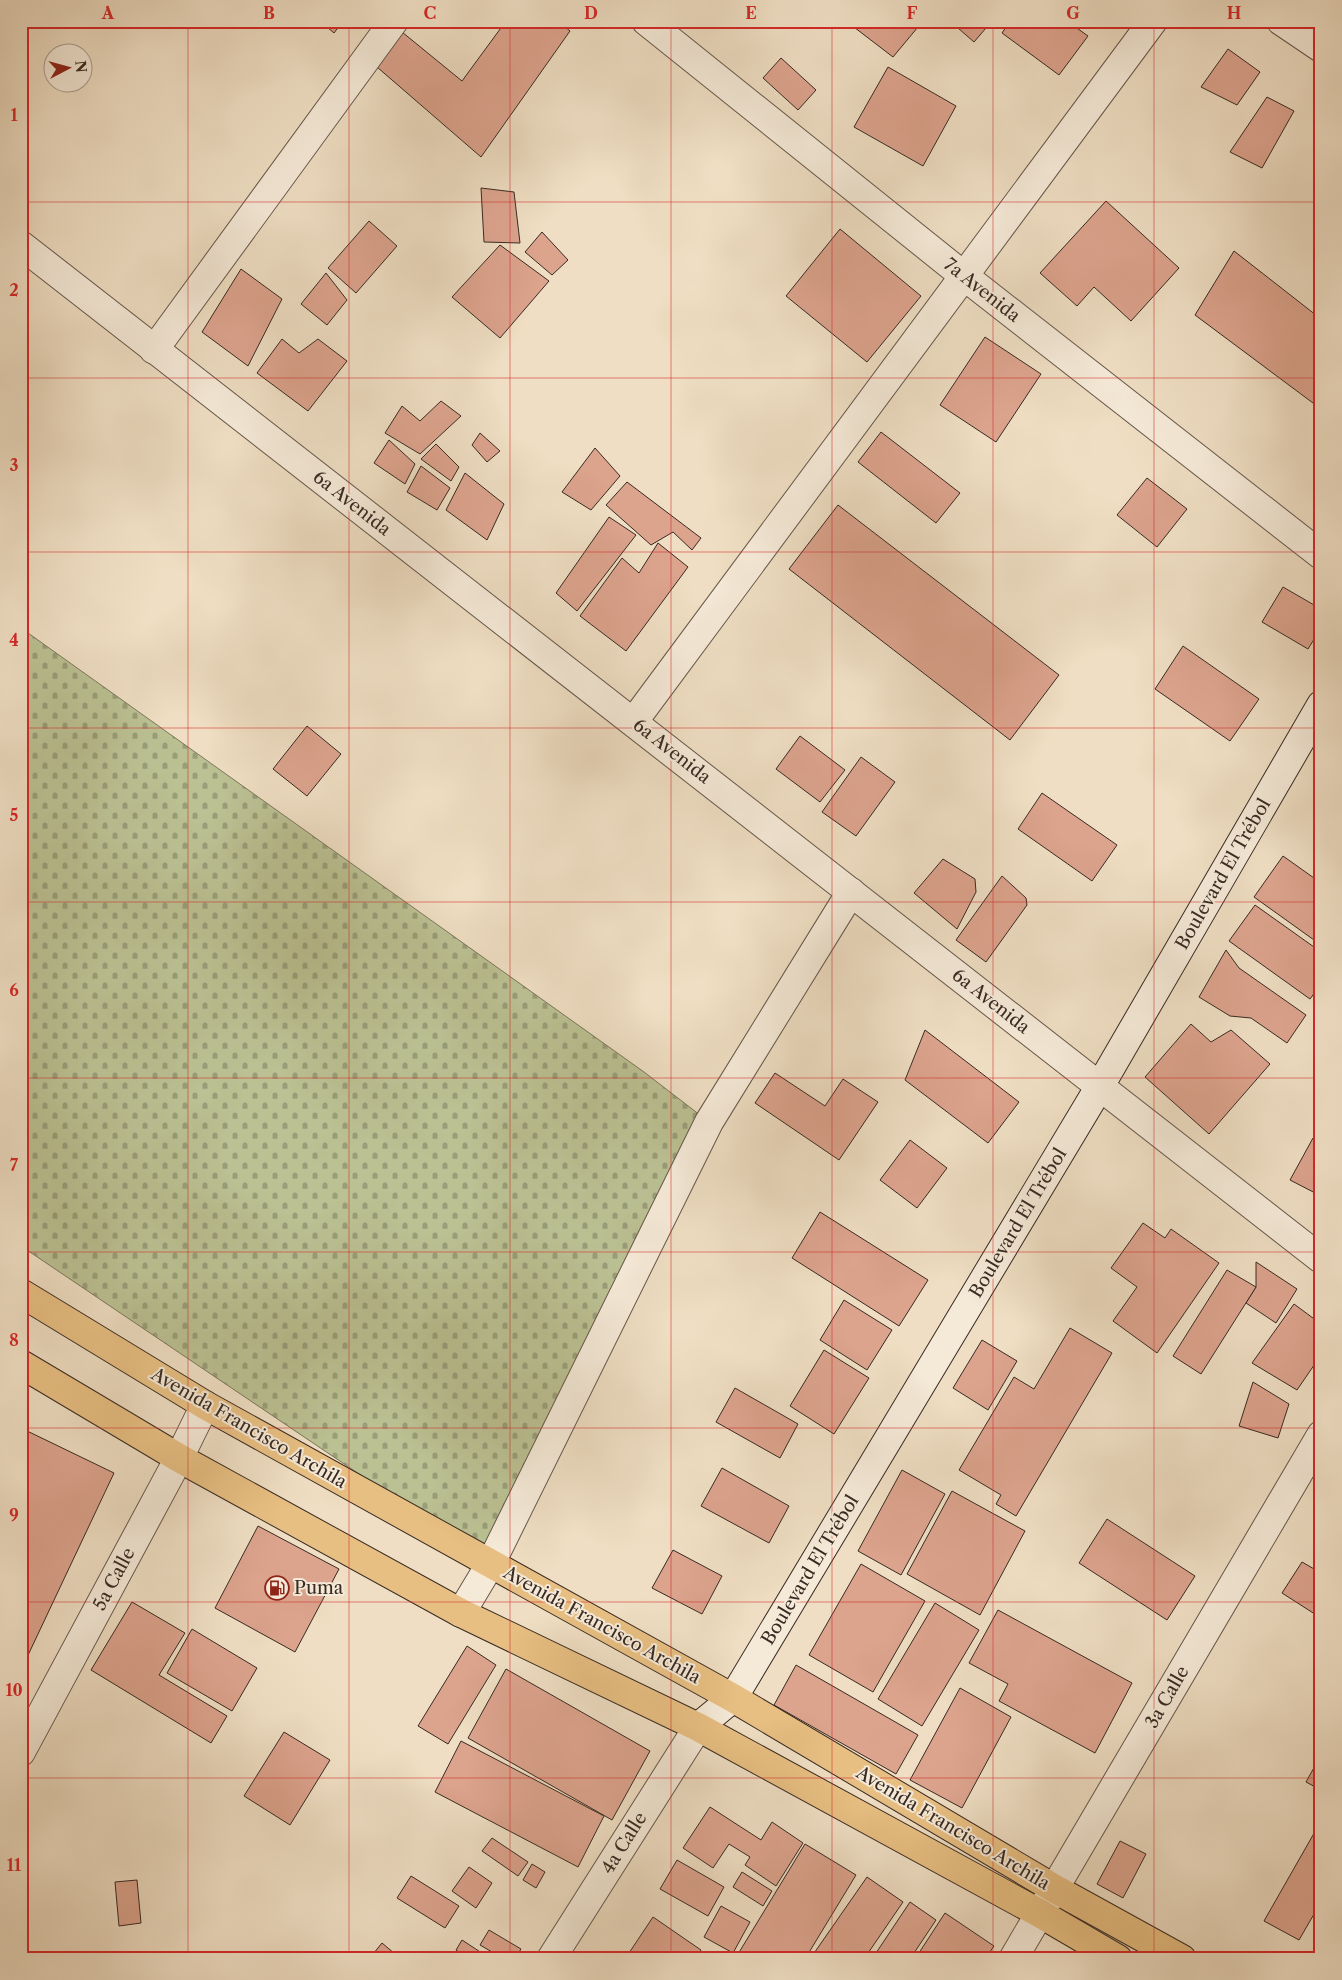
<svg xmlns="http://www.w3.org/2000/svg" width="1342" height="1980" viewBox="0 0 1342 1980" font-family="'Libre Caslon Text',serif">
	<defs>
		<pattern id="cemetery-stones" width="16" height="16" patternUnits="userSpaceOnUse" patternTransform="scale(1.25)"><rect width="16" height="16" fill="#bbc193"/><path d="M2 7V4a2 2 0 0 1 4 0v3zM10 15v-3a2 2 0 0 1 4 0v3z" fill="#999d78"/></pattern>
	</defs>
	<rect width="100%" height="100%" fill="#efdec3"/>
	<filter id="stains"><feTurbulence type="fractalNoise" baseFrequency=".004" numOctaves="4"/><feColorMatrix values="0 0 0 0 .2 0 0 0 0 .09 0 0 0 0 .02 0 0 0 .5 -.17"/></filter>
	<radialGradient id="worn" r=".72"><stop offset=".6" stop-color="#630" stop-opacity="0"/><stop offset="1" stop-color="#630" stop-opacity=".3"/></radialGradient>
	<polygon fill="url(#cemetery-stones)" stroke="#7a765b" points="21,628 644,1072 709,1122 491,1563 21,1246"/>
	<g fill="#dca38d" stroke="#382a23">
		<polygon points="320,21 343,21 334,33"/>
		<polygon points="506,21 558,21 570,31 481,157 377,67 402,32 462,81"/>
		<polygon points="846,21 923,21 893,57"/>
		<polygon points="950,21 992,21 974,42"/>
		<polygon points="1010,21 1067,21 1088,36 1059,75 1002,33"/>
		<polygon points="1228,49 1260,72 1237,105 1201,87"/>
		<polygon points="781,58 816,90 798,110 763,78"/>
		<polygon points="888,67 956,106 923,166 854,127"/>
		<polygon points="1267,97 1294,111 1262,168 1230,152"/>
		<polygon points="481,188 514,192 520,243 484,242"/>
		<polygon points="1106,201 1179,268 1131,321 1094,287 1077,306 1040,273"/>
		<polygon points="369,221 397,246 356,293 328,268"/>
		<polygon points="840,229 921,296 867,362 786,296"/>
		<polygon points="542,232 568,260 552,275 525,252"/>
		<polygon points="500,245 549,281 500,338 452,297"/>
		<polygon points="1234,251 1321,319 1321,409 1195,315"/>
		<polygon points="241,269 282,299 248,366 202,332"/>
		<polygon points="326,273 347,300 327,325 301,304"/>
		<polygon points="985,337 1041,374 996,442 940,405"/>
		<polygon points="282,339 299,353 318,339 347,361 308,411 257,373"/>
		<polygon points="441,401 461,416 420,454 385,433 402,406 420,421"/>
		<polygon points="881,432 960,493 936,523 858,462"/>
		<polygon points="480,433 500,451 487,462 472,445"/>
		<polygon points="389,440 415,464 405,484 374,463"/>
		<polygon points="436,444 459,467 451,481 421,459"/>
		<polygon points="595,448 620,476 591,510 562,492"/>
		<polygon points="421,466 450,488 437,510 407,492"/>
		<polygon points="465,473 504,504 487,540 446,510"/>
		<polygon points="1147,478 1187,509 1157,547 1117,515"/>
		<polygon points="627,482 701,538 692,550 673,532 651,545 606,505"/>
		<polygon points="838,505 1059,675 1010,740 789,569"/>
		<polygon points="609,517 636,535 577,611 556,593"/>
		<polygon points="658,543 688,567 626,651 580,616 622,558 639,573"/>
		<polygon points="1283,587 1321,609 1321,628 1308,649 1262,622"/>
		<polygon points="1183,646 1259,699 1230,741 1155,689"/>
		<polygon points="307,726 341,754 307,796 273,769"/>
		<polygon points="800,736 845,770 820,802 776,769"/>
		<polygon points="861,757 895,782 856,836 822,812"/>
		<polygon points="1042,793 1117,845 1092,881 1018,829"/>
		<polygon points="1283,856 1321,883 1321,945 1254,897"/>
		<polygon points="943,859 975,879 976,892 957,929 914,893"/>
		<polygon points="1002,876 1026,898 1027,905 986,962 956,940"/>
		<polygon points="1255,905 1321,952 1321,984 1310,999 1229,941"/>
		<polygon points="1226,950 1239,968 1306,1015 1287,1043 1251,1018 1230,1016 1199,997"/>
		<polygon points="1191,1024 1211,1042 1231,1030 1270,1064 1209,1134 1145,1077"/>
		<polygon points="925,1030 1019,1102 988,1143 905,1080"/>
		<polygon points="775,1073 825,1106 843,1079 878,1102 839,1160 755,1103"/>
		<polygon points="1313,1138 1321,1142 1321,1196 1290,1180"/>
		<polygon points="910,1140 947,1168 917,1208 880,1180"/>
		<polygon points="820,1212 928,1280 899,1326 792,1258"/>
		<polygon points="1143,1223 1165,1238 1171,1229 1219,1263 1157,1353 1113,1321 1137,1287 1111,1268"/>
		<polygon points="1256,1262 1297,1289 1276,1323 1246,1303 1256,1287"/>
		<polygon points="1227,1270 1256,1287 1201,1374 1173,1356"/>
		<polygon points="844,1300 892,1330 867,1370 820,1340"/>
		<polygon points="1294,1304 1321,1324 1321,1355 1297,1390 1252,1363"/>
		<polygon points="1070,1328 1112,1353 1016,1516 996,1504 1001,1495 959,1470 1014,1377 1034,1389"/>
		<polygon points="982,1340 1017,1361 988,1410 953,1388"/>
		<polygon points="824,1350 869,1378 834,1434 790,1406"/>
		<polygon points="1253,1382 1289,1404 1278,1438 1239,1426"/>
		<polygon points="735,1388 798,1424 780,1458 716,1422"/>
		<polygon points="23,1429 114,1473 21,1670 21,1432"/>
		<polygon points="722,1468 789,1506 769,1543 701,1506"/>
		<polygon points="902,1470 945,1494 901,1575 858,1551"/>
		<polygon points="952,1491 1025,1531 980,1615 907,1574"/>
		<polygon points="1107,1519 1195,1576 1167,1620 1079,1563"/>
		<polygon points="258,1526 339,1569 295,1652 215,1608"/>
		<polygon points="673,1550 722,1576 702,1614 652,1588"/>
		<polygon points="1302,1562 1321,1573 1321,1618 1282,1593"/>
		<polygon points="861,1564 925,1601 873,1692 809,1655"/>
		<polygon points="132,1602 185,1633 159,1675 227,1716 211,1743 91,1670"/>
		<polygon points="935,1603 979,1630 922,1726 878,1699"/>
		<polygon points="998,1610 1132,1683 1095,1753 999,1701 1008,1684 969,1663"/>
		<polygon points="192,1629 257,1668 232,1711 167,1673"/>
		<polygon points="467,1646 496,1665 448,1744 418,1726"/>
		<polygon points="796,1665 918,1735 896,1774 774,1705"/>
		<polygon points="506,1669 650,1751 612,1820 468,1738"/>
		<polygon points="960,1688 1011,1717 962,1808 910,1780"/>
		<polygon points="284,1732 330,1760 290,1825 244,1796"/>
		<polygon points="461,1741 604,1816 578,1867 435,1792"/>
		<polygon points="1321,1755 1321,1790 1306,1782"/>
		<polygon points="710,1807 761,1840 772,1822 803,1843 776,1886 745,1865 750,1857 729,1844 713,1868 683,1848"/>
		<polygon points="1321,1821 1321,1902 1299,1940 1264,1921"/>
		<polygon points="492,1838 528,1862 518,1876 482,1851"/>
		<polygon points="1120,1841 1146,1854 1123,1898 1097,1884"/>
		<polygon points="805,1844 856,1875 805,1959 735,1959"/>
		<polygon points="677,1860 724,1887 708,1916 660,1889"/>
		<polygon points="532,1864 545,1872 536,1888 523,1880"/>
		<polygon points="469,1867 492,1883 476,1908 452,1891"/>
		<polygon points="742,1872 772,1891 763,1906 733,1887"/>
		<polygon points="411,1876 459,1906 445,1928 397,1898"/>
		<polygon points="867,1877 903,1902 864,1959 810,1959"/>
		<polygon points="137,1880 141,1923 119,1926 115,1882"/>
		<polygon points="910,1902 936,1920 910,1959 872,1959"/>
		<polygon points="721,1906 750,1922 733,1953 704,1937"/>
		<polygon points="945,1913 994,1946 985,1959 915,1959"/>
		<polygon points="653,1917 701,1950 695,1959 625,1959"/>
		<polygon points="489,1930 521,1949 515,1959 504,1959 480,1945"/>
		<polygon points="462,1940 491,1959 469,1959 456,1950"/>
		<polygon points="382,1943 401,1959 369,1959"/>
	</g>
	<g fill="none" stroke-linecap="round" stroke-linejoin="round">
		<g stroke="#66574b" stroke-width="30">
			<g id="minor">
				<polyline points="646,21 964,276 1321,555"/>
				<polyline points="1281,21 1321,48"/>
				<polyline points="21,245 1321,1259"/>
				<polyline points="154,350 394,21"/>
				<polyline points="634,721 1153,21"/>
				<polyline points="461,1613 491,1563 709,1122 851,892"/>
				<polyline points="21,1752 179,1458 205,1405"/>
				<polyline points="551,1959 698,1727"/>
				<polyline points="1013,1959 1321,1435"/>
			</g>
		</g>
		<g stroke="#382a23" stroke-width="30">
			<polyline id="secondary" points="698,1727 733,1698 1100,1086 1321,705"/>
		</g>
		<g stroke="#382a23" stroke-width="30">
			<g id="primary">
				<polyline points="21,1293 205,1405 733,1698 1055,1889 1182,1959"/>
				<polyline points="21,1364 179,1458 461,1613 698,1727 1041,1914 1118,1959"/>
			</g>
		</g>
		<use href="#minor" stroke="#f5ead8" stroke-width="28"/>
		<use href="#secondary" stroke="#f5ead8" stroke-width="28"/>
		<use href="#primary" stroke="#e8bf82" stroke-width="28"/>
	</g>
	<path fill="none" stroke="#d62828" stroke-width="1" stroke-opacity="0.55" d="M188,21V1959M349,21V1959M510,21V1959M671,21V1959M832,21V1959M993,21V1959M1154,21V1959M21,202H1321M21,378H1321M21,552H1321M21,728H1321M21,902H1321M21,1078H1321M21,1252H1321M21,1428H1321M21,1602H1321M21,1778H1321"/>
	<defs>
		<g id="fuel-ring" transform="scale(1.25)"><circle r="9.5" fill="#f5ead8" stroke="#8f2418" stroke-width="1.5"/><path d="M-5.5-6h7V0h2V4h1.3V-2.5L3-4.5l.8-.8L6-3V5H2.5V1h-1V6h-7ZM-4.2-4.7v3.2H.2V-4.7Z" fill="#8f2418"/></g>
	</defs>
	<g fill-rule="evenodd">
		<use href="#fuel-ring" x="277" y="1588"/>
	</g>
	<g text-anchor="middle" stroke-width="4" stroke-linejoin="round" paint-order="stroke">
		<g font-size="18" fill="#382a23" stroke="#f5ead8">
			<text transform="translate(982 290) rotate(38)" y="6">7a Avenida</text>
			<text transform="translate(352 503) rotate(38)" y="6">6a Avenida</text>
			<text transform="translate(672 751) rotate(38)" y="6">6a Avenida</text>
			<text transform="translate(1223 874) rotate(-60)" y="6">Boulevard El Trébol</text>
			<text transform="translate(991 1001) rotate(38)" y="6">6a Avenida</text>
			<text transform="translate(1018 1223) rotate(-59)" y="6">Boulevard El Trébol</text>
			<text transform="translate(249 1428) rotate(30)" y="6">Avenida Francisco Archila</text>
			<text transform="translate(810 1570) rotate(-59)" y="6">Boulevard El Trébol</text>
			<text transform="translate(114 1579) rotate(-62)" y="6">5a Calle</text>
			<text transform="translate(602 1625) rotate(29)" y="6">Avenida Francisco Archila</text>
			<text transform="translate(1167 1697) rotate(-60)" y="6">3a Calle</text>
			<text transform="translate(953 1828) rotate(31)" y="6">Avenida Francisco Archila</text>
			<text transform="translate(624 1843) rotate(-58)" y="6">4a Calle</text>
		</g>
		<g font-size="18" fill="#382a23" stroke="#f5ead8" text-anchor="start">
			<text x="294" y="1594">Puma</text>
		</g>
	</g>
	<rect width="1342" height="1980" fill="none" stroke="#efdec3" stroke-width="55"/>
	<g transform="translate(68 68) rotate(84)"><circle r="24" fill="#f5ead8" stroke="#a99d90"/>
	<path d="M0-4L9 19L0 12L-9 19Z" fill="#8f2418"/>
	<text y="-8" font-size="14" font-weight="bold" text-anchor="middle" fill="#382a23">N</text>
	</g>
	<rect x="28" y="28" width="1286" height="1924" fill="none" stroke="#d62828" stroke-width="2"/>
	<g font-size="16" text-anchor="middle" font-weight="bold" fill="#d62828">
		<text x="108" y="19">A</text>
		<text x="269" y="19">B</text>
		<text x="430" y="19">C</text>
		<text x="591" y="19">D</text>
		<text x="751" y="19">E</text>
		<text x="912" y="19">F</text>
		<text x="1073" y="19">G</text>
		<text x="1234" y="19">H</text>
		<text x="14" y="121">1</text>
		<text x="14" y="296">2</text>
		<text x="14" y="471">3</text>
		<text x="14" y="646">4</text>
		<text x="14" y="821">5</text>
		<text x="14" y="996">6</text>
		<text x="14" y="1171">7</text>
		<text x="14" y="1346">8</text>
		<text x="14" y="1521">9</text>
		<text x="14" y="1696">10</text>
		<text x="14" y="1871">11</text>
	</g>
	<rect width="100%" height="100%" filter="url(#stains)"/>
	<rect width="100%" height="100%" fill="url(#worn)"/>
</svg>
